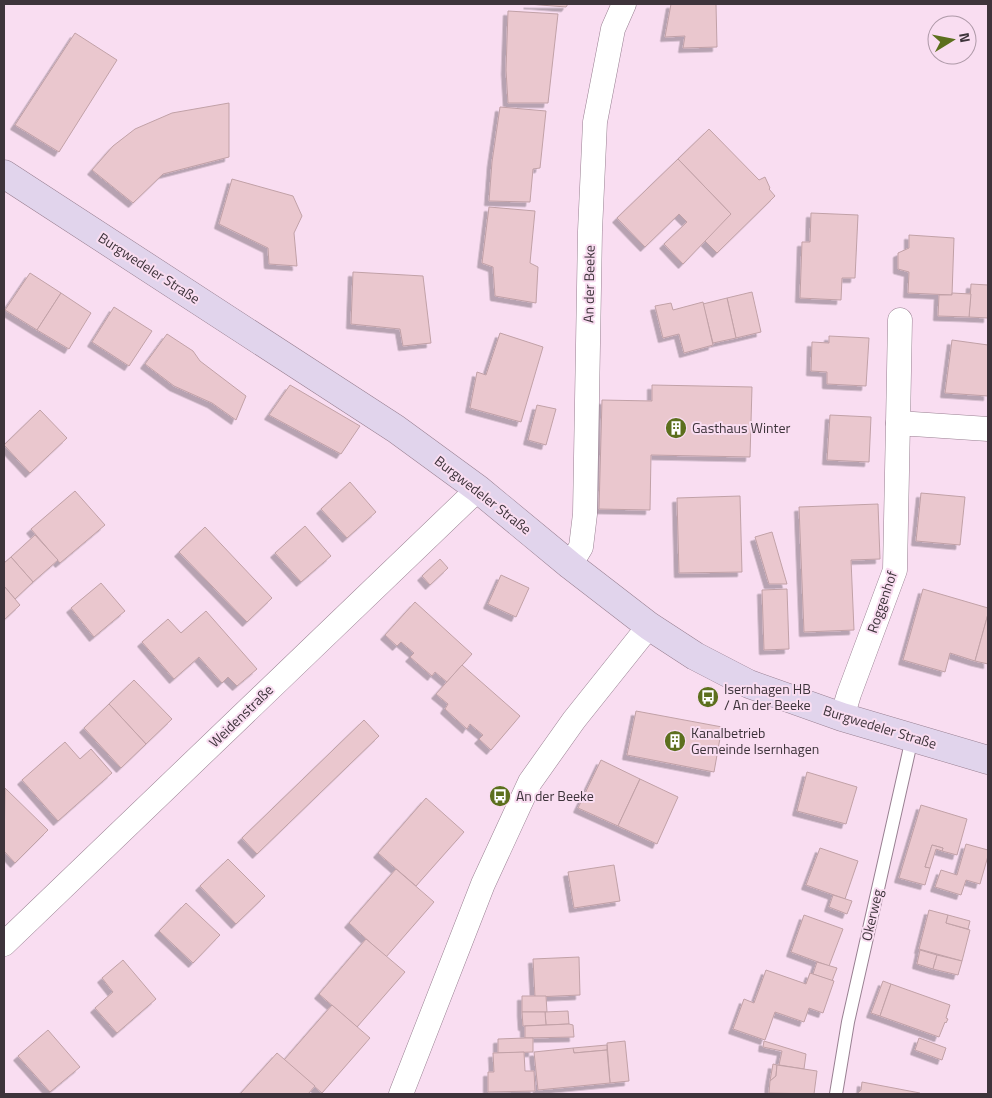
<svg xmlns="http://www.w3.org/2000/svg" width="992" height="1098" viewBox="0 0 992 1098" font-family="'Titillium Web',sans-serif">
	<defs>
		<filter id="shadow"><feDropShadow dx="-4.5" dy="4.5" stdDeviation="0" flood-color="#0004"/></filter>
	</defs>
	<rect width="100%" height="100%" fill="#f9ddf1"/>
	<g fill="#eac7ce" stroke="#c1a1a7" filter="url(#shadow)">
		<polygon points="528,4 568,4 566,7"/>
		<polygon points="671,4 716,4 717,47 683,48 685,36 665,37"/>
		<polygon points="508,11 558,14 548,103 508,103 506,70"/>
		<polygon points="75,33 117,60 59,152 15,125"/>
		<polygon points="229,103 229,157 163,174 133,203 92,170 113,146 135,129 172,113"/>
		<polygon points="500,107 546,111 540,168 533,169 530,202 489,201 492,162"/>
		<polygon points="709,129 759,180 765,177 770,188 769,189 775,196 717,253 704,240 731,214 678,159"/>
		<polygon points="678,159 731,214 683,264 664,244 687,222 679,214 645,247 617,218"/>
		<polygon points="232,179 293,196 302,216 294,233 297,266 269,264 268,248 219,224"/>
		<polygon points="489,207 535,211 530,263 538,267 536,303 495,296 493,267 482,263"/>
		<polygon points="811,213 858,215 855,278 842,278 841,300 800,298 802,242 810,242"/>
		<polygon points="909,235 954,238 952,295 908,293 909,272 898,269 898,253 909,248"/>
		<polygon points="353,272 423,276 431,343 403,346 400,329 351,324"/>
		<polygon points="30,273 61,293 37,330 5,310"/>
		<polygon points="971,284 988,285 988,318 969,317"/>
		<polygon points="752,292 761,332 736,338 727,298"/>
		<polygon points="61,293 91,313 69,349 37,330"/>
		<polygon points="952,293 971,294 969,317 938,316 939,295 952,295"/>
		<polygon points="727,298 736,338 713,343 703,304"/>
		<polygon points="703,302 713,345 684,353 679,334 663,338 655,306 671,303 673,310"/>
		<polygon points="114,307 152,331 129,366 92,342"/>
		<polygon points="500,333 543,347 521,422 470,408 477,372 486,375"/>
		<polygon points="167,334 193,351 200,361 246,396 236,420 212,403 174,386 145,364"/>
		<polygon points="829,336 869,338 866,386 827,384 827,372 811,371 812,342 829,343"/>
		<polygon points="952,340 988,345 988,396 945,393"/>
		<polygon points="290,385 360,426 341,454 269,415"/>
		<polygon points="652,385 752,387 750,457 651,455 650,510 599,509 602,400 652,401"/>
		<polygon points="537,405 556,409 546,445 528,440"/>
		<polygon points="40,410 67,438 30,473 4,445"/>
		<polygon points="830,415 871,417 869,462 827,460"/>
		<polygon points="350,482 376,512 347,538 321,509"/>
		<polygon points="75,491 105,525 60,563 31,529"/>
		<polygon points="921,493 965,497 960,545 916,541"/>
		<polygon points="740,496 742,572 679,573 677,498"/>
		<polygon points="878,504 880,559 851,560 854,630 804,632 799,507"/>
		<polygon points="305,526 331,556 301,582 275,553"/>
		<polygon points="205,527 272,598 247,622 179,552"/>
		<polygon points="772,532 787,584 769,584 755,537"/>
		<polygon points="35,535 58,560 33,582 11,557"/>
		<polygon points="11,557 33,582 15,599 4,586 4,563"/>
		<polygon points="440,559 448,568 430,585 422,576"/>
		<polygon points="501,575 529,588 516,617 488,604"/>
		<polygon points="101,583 125,611 94,637 71,608"/>
		<polygon points="4,586 20,605 4,620"/>
		<polygon points="787,589 789,649 764,650 762,590"/>
		<polygon points="923,589 988,608 988,614 975,661 950,653 945,672 903,660"/>
		<polygon points="415,602 472,654 447,682 435,672 432,676 410,657 414,653 401,642 397,646 385,635"/>
		<polygon points="206,611 257,669 237,686 228,677 222,683 199,657 174,679 142,642 168,619 181,633"/>
		<polygon points="988,614 988,664 975,661"/>
		<polygon points="462,665 520,716 491,750 479,739 483,735 470,724 467,729 445,709 448,704 436,694"/>
		<polygon points="134,680 172,719 146,744 109,704"/>
		<polygon points="109,704 146,744 121,768 84,728"/>
		<polygon points="636,711 722,727 714,772 627,755"/>
		<polygon points="364,720 379,736 257,854 242,838"/>
		<polygon points="65,742 80,759 91,749 112,773 58,821 22,780"/>
		<polygon points="601,760 640,779 618,826 578,808"/>
		<polygon points="807,772 857,787 846,824 797,811"/>
		<polygon points="640,779 678,797 657,844 618,826"/>
		<polygon points="5,788 48,830 15,863 4,851"/>
		<polygon points="426,798 464,832 416,886 378,853"/>
		<polygon points="921,805 967,819 957,855 942,851 943,848 932,845 925,867 930,868 925,885 899,878"/>
		<polygon points="966,844 988,850 988,856 980,884 966,880 961,895 935,887 941,870 957,875"/>
		<polygon points="932,845 943,848 942,851 936,849 930,868 925,867"/>
		<polygon points="820,848 858,861 845,899 806,885"/>
		<polygon points="228,859 265,896 236,924 200,886"/>
		<polygon points="614,865 620,901 574,908 568,872"/>
		<polygon points="396,869 434,902 386,957 349,923"/>
		<polygon points="833,895 852,901 847,914 829,907"/>
		<polygon points="186,903 220,935 193,963 159,931"/>
		<polygon points="929,910 948,915 946,923 970,930 962,961 919,949"/>
		<polygon points="804,915 843,929 829,966 791,952"/>
		<polygon points="948,915 970,921 968,929 946,923"/>
		<polygon points="366,939 405,972 357,1027 319,994"/>
		<polygon points="920,950 937,955 933,969 917,964"/>
		<polygon points="937,955 962,961 958,975 933,969"/>
		<polygon points="579,957 580,995 535,997 533,959"/>
		<polygon points="123,960 156,999 117,1033 95,1008 113,992 102,978"/>
		<polygon points="817,962 837,968 832,981 813,974"/>
		<polygon points="766,970 806,984 810,973 834,981 823,1013 809,1008 804,1022 775,1012 765,1040 733,1029 744,999 754,1003"/>
		<polygon points="883,981 891,984 880,1016 871,1013"/>
		<polygon points="891,984 950,1005 946,1018 948,1019 946,1023 945,1022 939,1037 880,1016"/>
		<polygon points="522,996 546,996 547,1012 522,1012"/>
		<polygon points="332,1005 370,1038 322,1093 284,1060"/>
		<polygon points="568,1011 569,1024 546,1025 545,1012"/>
		<polygon points="522,1012 545,1012 546,1025 523,1026"/>
		<polygon points="569,1024 573,1025 574,1037 525,1038 525,1026"/>
		<polygon points="48,1030 80,1067 50,1092 18,1056"/>
		<polygon points="525,1038 533,1038 533,1052 498,1053 498,1039"/>
		<polygon points="919,1038 946,1048 942,1060 915,1050"/>
		<polygon points="625,1041 629,1081 610,1083 607,1043"/>
		<polygon points="764,1041 806,1054 804,1069 779,1065 782,1051 763,1047"/>
		<polygon points="607,1045 607,1050 574,1053 573,1048"/>
		<polygon points="573,1048 574,1053 607,1050 610,1083 538,1090 534,1052"/>
		<polygon points="524,1052 525,1071 534,1071 535,1091 488,1092 488,1072 494,1072 493,1053"/>
		<polygon points="277,1053 315,1086 308,1094 240,1094"/>
		<polygon points="773,1064 777,1065 776,1076 770,1081"/>
		<polygon points="777,1065 817,1071 814,1094 769,1093 770,1081 776,1076"/>
		<polygon points="862,1082 920,1093 920,1094 857,1094 861,1090"/>
	</g>
	<g fill="none" stroke-linecap="round" stroke-linejoin="round">
		<g stroke="#998092" stroke-width="14">
			<polyline id="lane" points="836,1094 848,1022 912,738"/>
		</g>
		<g stroke="#998092" stroke-width="25">
			<g id="street">
				<polyline points="898,423 900,320"/>
				<polyline points="570,565 581,547 585,514 590,231 595,122 613,29 624,4"/>
				<polyline points="842,717 849,694 895,570 898,423 988,429"/>
				<polyline points="4,944 478,489"/>
				<polyline points="401,1094 483,884 530,782 574,720 649,626"/>
			</g>
		</g>
		<g stroke="#998092" stroke-width="29">
			<polyline id="secondary" points="4,174 396,429 478,489 570,565 649,626 695,656 749,684 842,717 988,760"/>
		</g>
		<use href="#lane" stroke="#fff" stroke-width="12"/>
		<use href="#street" stroke="#fff" stroke-width="24"/>
		<use href="#secondary" stroke="#e1d4ec" stroke-width="28"/>
	</g>
	<defs>
		<g id="building-disc" transform="scale(1.125)"><circle r="9.5" fill="#5c6f1d" stroke="#f9ddf1"/><path d="M-4-6H4V6H1V3H-1V6H-4ZM-2.5-4.3h1.7v1.8h-1.7ZM.8-4.3h1.7v1.8H.8ZM-2.5-1h1.7V.8h-1.7ZM.8-1h1.7V.8H.8Z" fill="#fff"/></g>
		<g id="bus-disc" transform="scale(1.125)"><circle r="9.5" fill="#5c6f1d" stroke="#f9ddf1"/><path d="M-5-6H5V4H4V6H2V4H-2V6H-4V4H-5ZM-3.5-4V0h7V-4ZM-3.5 1.2v1.5H-2V1.2ZM2 1.2v1.5H3.5V1.2Z" fill="#fff"/></g>
	</defs>
	<g fill-rule="evenodd">
		<use href="#building-disc" x="676" y="428"/>
		<use href="#bus-disc" x="708" y="697"/>
		<use href="#building-disc" x="675" y="741"/>
		<use href="#bus-disc" x="500" y="796"/>
	</g>
	<g text-anchor="middle" stroke-width="4" stroke-linejoin="round" paint-order="stroke">
		<g font-size="14" fill="#3e343b" stroke="#f9ddf1">
			<text transform="translate(149 268) rotate(33)" y="5">Burgwedeler Straße</text>
			<text transform="translate(589 284) rotate(-89)" y="5">An der Beeke</text>
			<text transform="translate(483 495) rotate(38)" y="5">Burgwedeler Straße</text>
			<text transform="translate(882 602) rotate(-71)" y="5">Roggenhof</text>
			<text transform="translate(241 716) rotate(-44)" y="5">Weidenstraße</text>
			<text transform="translate(880 727) rotate(17)" y="5">Burgwedeler Straße</text>
			<text transform="translate(872 915) rotate(-77)" y="5">Okerweg</text>
		</g>
		<g font-size="14" fill="#3e343b" stroke="#f9ddf1" text-anchor="start">
			<text x="692" y="433">Gasthaus Winter</text>
			<text x="724" y="694">Isernhagen HB<tspan x="724" dy="16">/ An der Beeke</tspan></text>
			<text x="691" y="738">Kanalbetrieb<tspan x="691" dy="16">Gemeinde Isernhagen</tspan></text>
			<text x="516" y="801">An der Beeke</text>
		</g>
	</g>
	<rect width="992" height="1098" fill="none" stroke="#3e343b" stroke-width="10"/>
	<g transform="translate(952 40) rotate(80)"><circle r="24" fill="#f9ddf1" stroke="#ae99a8"/>
	<path d="M0-4L9 19L0 12L-9 19Z" fill="#5c6f1d"/>
	<text y="-8" font-size="14" font-weight="bold" text-anchor="middle" fill="#3e343b">N</text>
	</g>
</svg>
